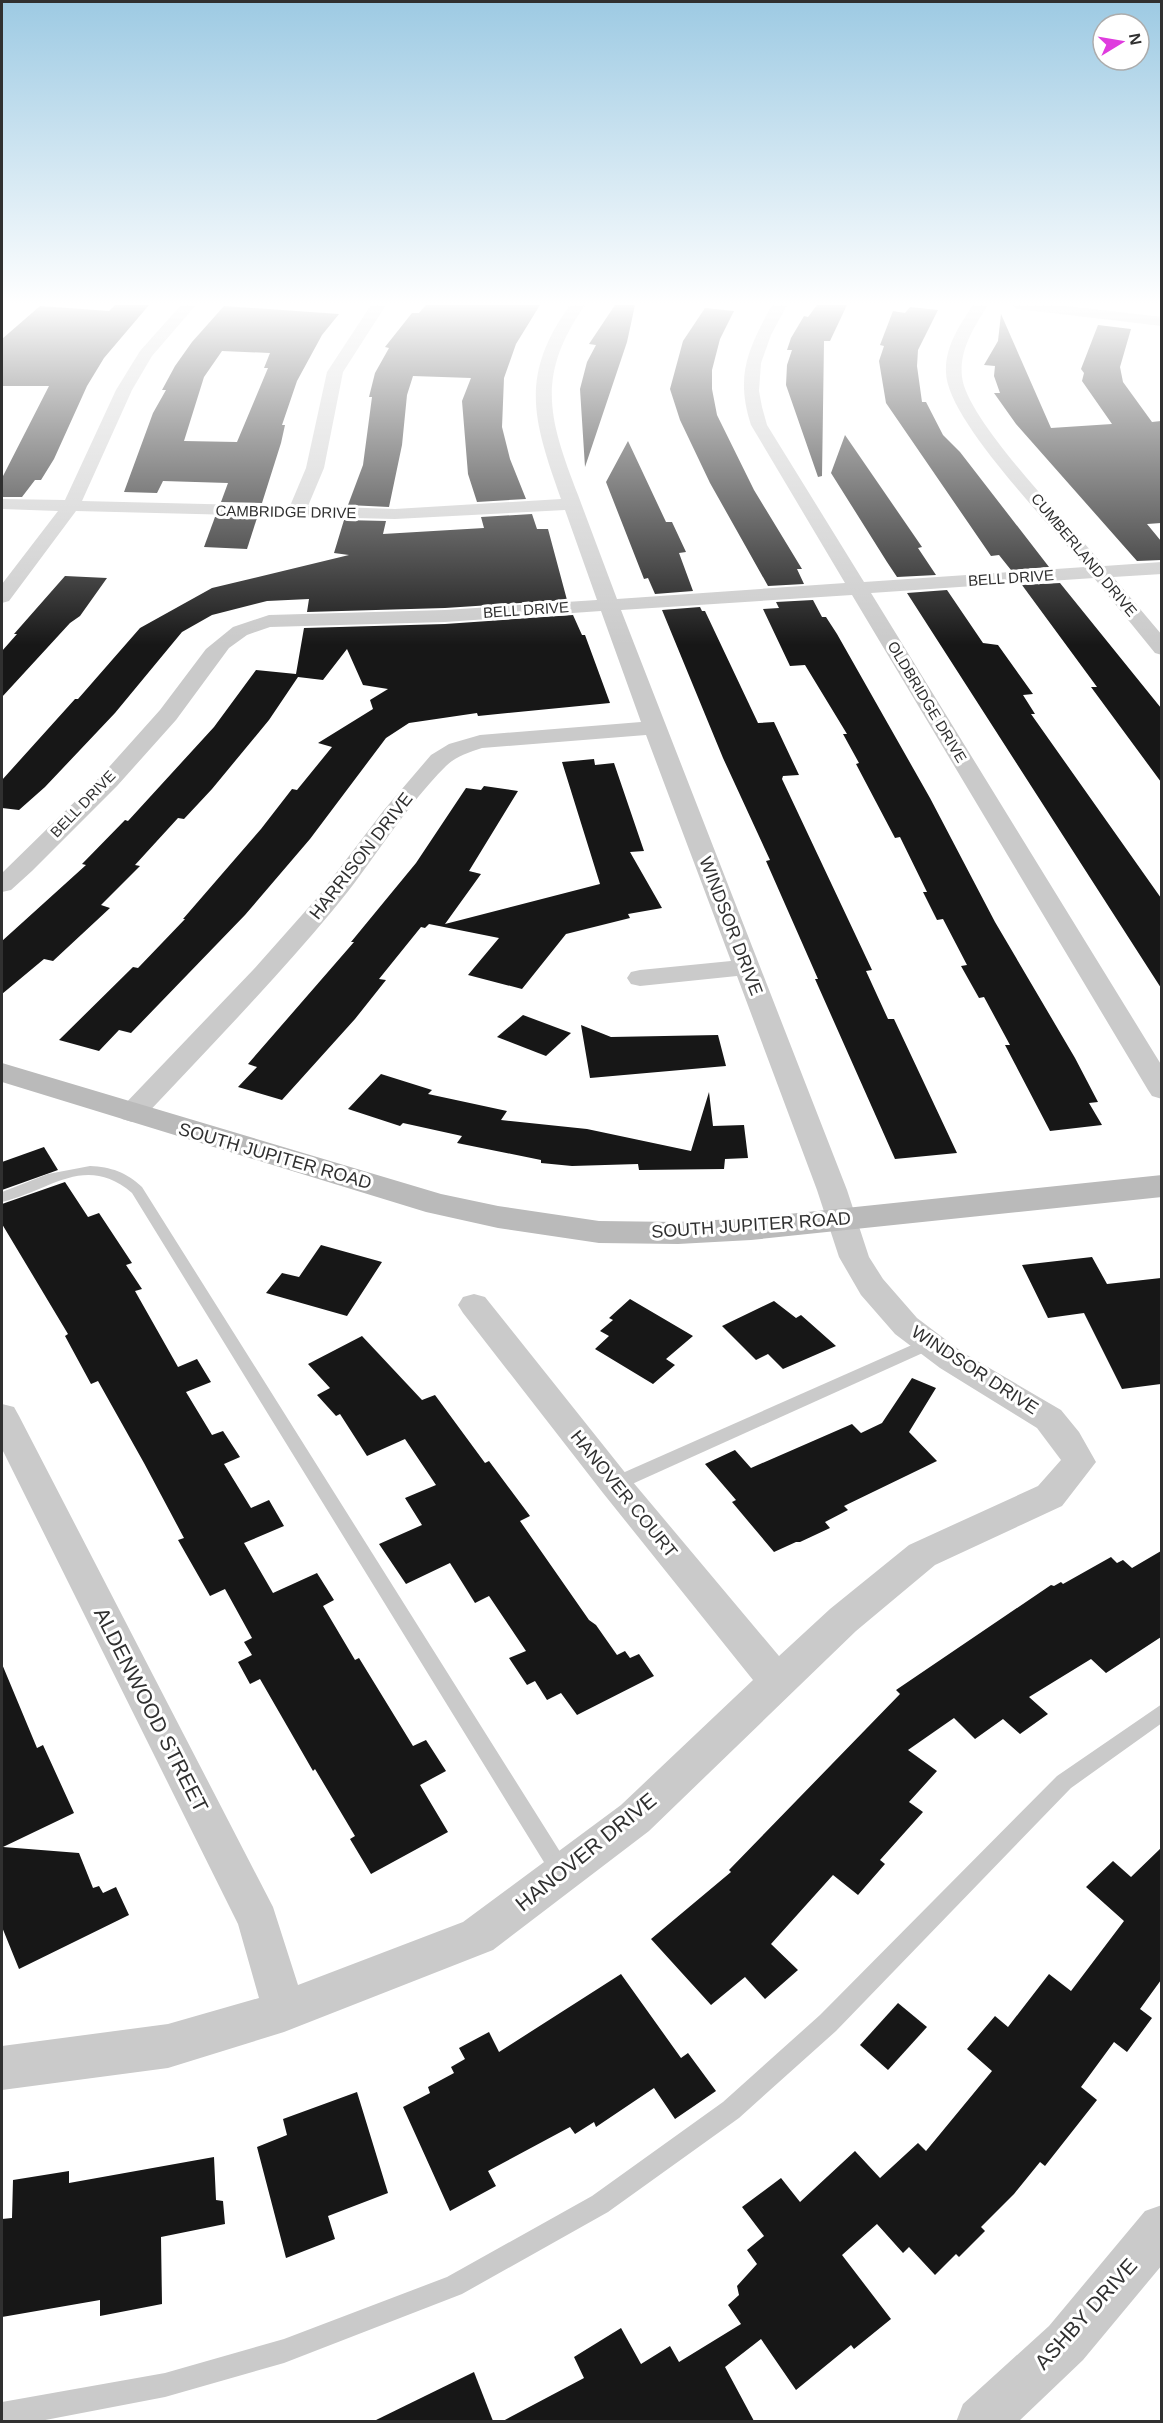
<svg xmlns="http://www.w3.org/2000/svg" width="1163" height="2423" viewBox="0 0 1163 2423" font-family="Helvetica,sans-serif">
	<rect width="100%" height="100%" fill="#fff"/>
	<g fill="#171717" fill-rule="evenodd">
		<polygon points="115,305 149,305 104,358 87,386 54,459 41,480 35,480 22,497 2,497 2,478 49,386 2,386 2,339 40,306 109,311"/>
		<polygon points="426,305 540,305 516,344 504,378 502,427 510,459 526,499 477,502 468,474 462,401 471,378 413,376 407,395 402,445 389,507 348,505 363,465 372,397 369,397 375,373 389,348 385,347 412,313 419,313"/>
		<polygon points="615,305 635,305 627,342 585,467 580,389 587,362 596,345 589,344"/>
		<polygon points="817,305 847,305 830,341 824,341 822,476 818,477 786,385 787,365 792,350 787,350 791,338 804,316 808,317"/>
		<path d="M224,306L339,314L322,335L297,381L282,425H285L281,443L262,503L221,502L228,483L163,481L157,493L124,492L153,413L166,390H162L175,366L192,342ZM222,351L270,353L264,368H268L237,442L184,441L204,377Z"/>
		<polygon points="910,307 938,310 918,350 917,366 922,402 926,402 943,435 960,452 1049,567 1011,570 999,555 991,556 886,403 879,361 884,346 880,345 893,311 905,313"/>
		<polygon points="705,308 734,311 720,339 712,370 712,389 717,415 754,490 802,569 797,569 804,584 768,586 710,483 680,420 670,389 683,341"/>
		<polygon points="1001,314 1051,428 1112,424 1082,381 1084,373 1081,369 1098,325 1131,329 1120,367 1123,382 1152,422 1161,421 1161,523 1147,524 1161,541 1161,560 1137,561 1016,424 994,393 1000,393 994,376 995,366 984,365 998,341"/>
		<polygon points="845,435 922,547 918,548 936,575 897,577 887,562 831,473"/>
		<polygon points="628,441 666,522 672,522 686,552 679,553 693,591 655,594 648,578 644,579 606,482"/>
		<polygon points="532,514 537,529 548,529 567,600 445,608 307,612 309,599 267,601 212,615 182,632 115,713 45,787 19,810 2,808 2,780 75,699 78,699 140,628 212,588 349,555 334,553 344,520 386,521 383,534 484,528 481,517"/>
		<polygon points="215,517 257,518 247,549 204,547"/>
		<polygon points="65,576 107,578 80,616 70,623 2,697 2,651 17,634 14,634"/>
		<polygon points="1060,583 1161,708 1161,782 1091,687 1097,687 1022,585"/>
		<polygon points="947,590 983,643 998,645 1033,694 1023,695 1035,714 1031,714 1161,898 1161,988 907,593"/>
		<polygon points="813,600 822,617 826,617 837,634 930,798 995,922 1075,1058 1098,1102 1089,1103 1102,1125 1050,1131 1005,1045 1010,1045 984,997 979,998 961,966 967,965 943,919 937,920 923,892 927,892 900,837 895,838 856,764 859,763 843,734 847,734 805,665 790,666 763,609 779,608 776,602"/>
		<polygon points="700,607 702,611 705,611 758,723 774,722 799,775 783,776 782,779 872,970 866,971 888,1019 894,1019 957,1153 895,1159 815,979 818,979 766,861 770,860 723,758 662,610"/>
		<polygon points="573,615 582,635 585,635 610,703 478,716 477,713 409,723 386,738 310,839 245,915 131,1033 119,1030 99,1051 59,1040 133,967 138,968 185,919 183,919 261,829 292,789 297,790 332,747 318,743 373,709 370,700 388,689 363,685 347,649 323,680 298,677 269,720 212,789 184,819 178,818 135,865 140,866 101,905 110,908 53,961 44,959 2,994 2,941 86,865 82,864 125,820 128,821 214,727 256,670 296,674 304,628 445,624"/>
		<polygon points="594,759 595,765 614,763 644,851 630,852 662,908 628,914 630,918 566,934 522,989 468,975 499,938 429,924 425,928 421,927 379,979 386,980 355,1019 282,1100 238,1087 257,1067 248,1064 354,942 351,942 416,863 466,788 481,790 484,786 518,791 469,871 481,874 445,924 600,884 562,762"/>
		<polygon points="523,1015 571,1033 546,1056 497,1037"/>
		<polygon points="581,1025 611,1037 718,1035 726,1066 590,1078"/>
		<polygon points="381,1074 432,1090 428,1094 507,1111 501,1120 587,1129 691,1151 709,1092 713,1126 744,1125 748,1158 725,1159 724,1169 639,1170 638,1164 572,1166 541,1163 541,1160 457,1143 462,1136 403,1123 400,1126 348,1109"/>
		<polygon points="44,1147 58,1170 2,1190 2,1162"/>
		<polygon points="65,1182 88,1217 99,1213 132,1263 126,1265 142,1289 135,1291 178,1367 197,1359 211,1382 186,1392 212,1435 223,1431 240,1457 224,1464 251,1508 269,1500 284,1526 244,1543 273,1593 317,1573 334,1600 323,1606 355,1660 359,1658 413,1746 426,1740 446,1771 420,1785 448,1832 371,1874 350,1839 355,1836 315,1769 313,1771 260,1679 250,1684 238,1662 252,1655 244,1642 252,1638 225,1589 210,1596 178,1540 184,1538 144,1463 98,1381 91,1384 65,1336 68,1334 2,1224 2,1204"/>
		<polygon points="321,1245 382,1262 347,1316 266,1293 282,1273 299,1277"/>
		<polygon points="1092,1257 1107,1284 1161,1278 1161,1384 1122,1389 1084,1313 1048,1318 1022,1265"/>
		<polygon points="630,1299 693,1336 666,1359 675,1365 653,1384 595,1349 609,1336 600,1331 613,1320 609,1318"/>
		<polygon points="774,1301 796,1318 801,1315 836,1346 783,1369 768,1354 756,1360 722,1326"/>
		<polygon points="362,1336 422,1400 435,1395 485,1463 489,1461 530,1516 520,1521 589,1620 596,1625 617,1655 625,1651 630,1658 639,1654 654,1676 577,1715 561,1693 547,1700 535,1681 527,1685 509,1658 526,1651 489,1596 475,1603 450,1563 406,1584 379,1544 422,1525 405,1498 436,1485 405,1439 367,1456 340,1414 336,1416 317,1395 330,1388 308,1364"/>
		<polygon points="912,1378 936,1388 909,1432 937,1461 844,1506 848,1510 825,1522 830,1528 800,1542 796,1542 774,1552 732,1502 736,1500 705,1464 735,1450 751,1468 852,1424 861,1433 882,1423"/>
		<polygon points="1161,1551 1161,1637 1106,1673 1091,1659 1029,1697 1048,1714 1020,1734 1003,1719 975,1739 954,1718 908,1750 937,1771 909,1802 923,1812 880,1860 885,1864 858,1895 833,1875 771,1944 798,1970 765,1999 745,1977 711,2005 651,1939 731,1872 729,1870 900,1694 896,1690 1051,1585 1054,1586 1061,1582 1063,1584 1111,1557 1117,1563 1123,1560 1132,1568"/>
		<polygon points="2,1664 37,1748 43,1745 74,1813 3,1847 79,1853 93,1888 99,1886 103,1893 116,1887 129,1915 19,1969 2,1927"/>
		<polygon points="1161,1848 1161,1980 1140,2009 1152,2018 1127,2052 1114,2042 1081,2087 1097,2100 1045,2166 1040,2162 1014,2194 981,2227 985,2231 959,2257 956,2254 935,2275 909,2247 903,2253 877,2224 842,2255 891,2319 854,2349 851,2345 796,2390 761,2339 725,2367 754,2421 503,2421 584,2378 574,2357 621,2328 641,2364 670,2346 679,2362 741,2324 728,2305 739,2295 737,2286 757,2264 747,2250 764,2236 742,2207 781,2178 800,2202 855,2151 880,2178 918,2143 926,2151 992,2071 967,2049 995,2016 1008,2027 1049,1974 1071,1991 1124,1921 1086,1887 1113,1861 1131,1877"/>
		<polygon points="621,1974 681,2058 688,2053 716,2091 675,2119 654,2088 596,2127 594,2122 575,2134 570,2127 488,2171 496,2186 450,2211 403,2107 430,2093 428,2087 454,2073 451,2067 465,2059 459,2048 489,2032 499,2052"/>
		<polygon points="898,2003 927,2027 888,2070 860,2045"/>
		<polygon points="357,2092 388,2193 328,2216 335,2239 286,2258 257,2147 287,2135 283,2119"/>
		<polygon points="214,2157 216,2200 223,2201 225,2224 161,2237 162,2304 100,2316 100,2300 2,2317 2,2219 12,2218 13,2180 69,2171 69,2183"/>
		<polygon points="474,2372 493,2421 374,2421"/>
	</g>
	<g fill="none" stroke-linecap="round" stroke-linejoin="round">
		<g fill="#cacaca" fill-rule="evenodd">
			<path d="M90,1166C111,1167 126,1172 142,1187L569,1866L572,1873L569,1880L562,1882L555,1880L132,1193C85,1153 50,1191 2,1202V1192L48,1174Z"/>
			<polygon points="930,1337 936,1339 938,1343 936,1347 621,1489 615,1491 609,1489 606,1484 609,1479"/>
			<polygon points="1162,1704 1162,1723 1071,1788 836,2031 739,2118 608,2212 462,2294 284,2363 165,2397 35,2422 2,2422 2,2402 165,2373 284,2339 447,2277 592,2196 723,2102 820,2015 1057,1776"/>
		</g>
		<g fill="#cacaca" fill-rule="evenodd">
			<path d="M181,305H196L152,356L132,390L82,501L290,506L306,468L327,372L371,305H386L343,372L324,468L308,506L395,509L561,499C534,422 518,377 570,305H585C535,377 549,419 578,495C591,530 604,564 617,599L845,583L751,425C735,375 748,349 772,305H787L771,335L761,363L759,391L762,407L767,425L864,582L1085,567C1053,527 946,419 946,372C945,346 960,325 973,305H988C974,327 959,350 962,377C967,421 1072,527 1104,566L1162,562V574L1113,577L1162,635V655L1155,653L1094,578L871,593L1162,1066V1099L1152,1096L1148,1090L852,595L621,610L847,1190L869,1257L883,1279L917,1318L962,1352L1061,1410L1079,1432L1096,1462L1062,1506L935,1565L856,1631L649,1831L493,1950L284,2032L168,2068L2,2090V2046L168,2024L259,1998L238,1924L2,1449V1404L14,1407L19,1416L273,1907L298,1985L463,1922L621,1805L753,1680L603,1493L463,1313L458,1305L463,1297L474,1294L485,1297L627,1475L779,1656L830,1609L909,1545L1038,1486L1061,1460L1037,1428L940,1368L895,1334L861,1295L839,1257L817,1190L737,976L640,986L631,984L627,978L631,972L640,970L731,961L646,735L482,748C469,752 455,757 446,766C402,810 372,864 333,910C272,983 207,1050 142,1119L132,1122L122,1119L118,1113L122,1107L253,970L317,898L384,810L431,755L449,744L480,735L641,722L601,611L445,622L270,627L247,635L229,648L176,720L117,786L32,871L11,890L2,892V873L101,776L160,710L206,649L233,627L269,615L445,610L597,600L565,510L395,519L76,511L9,601L2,603V584L58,511L2,509V499L65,500L116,390L140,351Z"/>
			<polygon points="1011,305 1058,305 1162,317 1162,326 1018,309"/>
			<polygon points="1162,2205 1162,2265 1083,2360 1018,2422 956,2422 963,2404 1049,2326 1145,2211"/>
		</g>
		<polygon fill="#bababa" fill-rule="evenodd" points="2,1063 441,1194 498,1206 599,1221 678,1222 751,1218 1162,1175 1162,1197 751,1240 678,1244 599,1243 498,1228 426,1212 2,1082"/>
	</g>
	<linearGradient id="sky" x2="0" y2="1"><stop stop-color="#9dcae3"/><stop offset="0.47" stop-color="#fff"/><stop offset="1" stop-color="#fff" stop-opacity="0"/></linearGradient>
	<rect width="1163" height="645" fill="url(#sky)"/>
	<g text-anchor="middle" stroke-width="6" stroke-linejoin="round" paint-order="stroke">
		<g font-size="15" fill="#303030" stroke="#fff">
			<text transform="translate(286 512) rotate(1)" y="5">CAMBRIDGE DRIVE</text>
			<text transform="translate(1084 555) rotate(50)" y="5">CUMBERLAND DRIVE</text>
			<text transform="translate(1011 578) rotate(-4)" y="5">BELL DRIVE</text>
			<text transform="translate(526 610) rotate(-4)" y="5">BELL DRIVE</text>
			<text transform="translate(927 702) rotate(59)" y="5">OLDBRIDGE DRIVE</text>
			<text transform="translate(83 804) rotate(-46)" y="5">BELL DRIVE</text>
		</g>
		<g font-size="18" fill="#303030" stroke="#fff">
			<text transform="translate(361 856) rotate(-52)" y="6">HARRISON DRIVE</text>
			<text transform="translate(731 926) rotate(69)" y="6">WINDSOR DRIVE</text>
			<text transform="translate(275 1156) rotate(16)" y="6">SOUTH JUPITER ROAD</text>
			<text transform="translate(751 1225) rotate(-4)" y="6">SOUTH JUPITER ROAD</text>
			<text transform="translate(975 1370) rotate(33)" y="6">WINDSOR DRIVE</text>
			<text transform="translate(624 1494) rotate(51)" y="6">HANOVER COURT</text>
		</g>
		<g font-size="21" fill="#303030" stroke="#fff">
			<text transform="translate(151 1710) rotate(63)" y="7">ALDENWOOD STREET</text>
			<text transform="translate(586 1852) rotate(-39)" y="7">HANOVER DRIVE</text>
			<text transform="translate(1086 2314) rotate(-48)" y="7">ASHBY DRIVE</text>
		</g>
	</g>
	<rect width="1163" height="2423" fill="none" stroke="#303030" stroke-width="6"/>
	<g transform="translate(1121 42) rotate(79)"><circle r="28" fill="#ffffff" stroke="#acacac" stroke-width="1.5"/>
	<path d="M0-4.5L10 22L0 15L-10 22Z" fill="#df3bde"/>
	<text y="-9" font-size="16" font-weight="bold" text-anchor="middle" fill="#303030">N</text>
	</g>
</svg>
